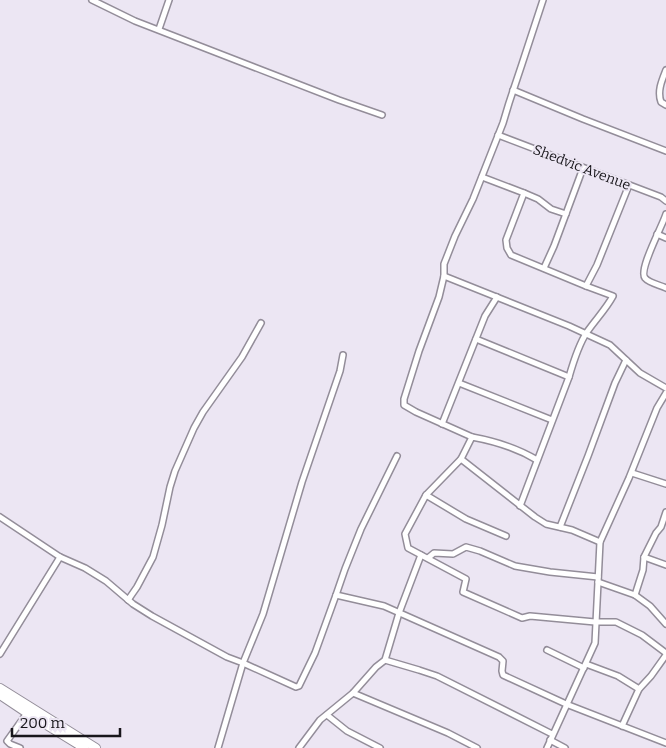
<svg xmlns="http://www.w3.org/2000/svg" width="666" height="748" viewBox="0 0 666 748" font-family="Bitter,serif">
	<rect width="100%" height="100%" fill="#ece6f3"/>
	<g fill="none" stroke-linecap="round" stroke-linejoin="round">
		<g stroke="#938d99" stroke-width="8">
			<g id="minor">
				<polyline points="92,0 135,21 339,100 382,115"/>
				<polyline points="159,29 169,0"/>
				<path d="M666,70C662,80 657,91 661,102L666,105"/>
				<polyline points="513,90 583,119 666,151"/>
				<polyline points="498,135 661,197 666,201"/>
				<path d="M482,177L524,193L506,240L507,248L511,255L586,286L613,296C606,309 596,319 587,332C579,344 573,363 569,377L520,506"/>
				<polyline points="524,193 538,199 551,209 566,214"/>
				<path d="M666,214C663,225 638,270 645,278C649,283 660,285 666,288"/>
				<polyline points="657,234 666,238"/>
				<polyline points="544,268 554,246 583,168"/>
				<polyline points="444,276 569,326 610,345 640,373 666,388"/>
				<polyline points="586,286 597,265 629,185"/>
				<polyline points="476,339 569,377"/>
				<polyline points="459,383 552,420"/>
				<polyline points="442,424 485,316 497,297"/>
				<polyline points="472,437 416,412 404,405 404,399 419,351 439,297 444,276 444,264 455,236 473,199 503,123 509,103 522,64 543,0"/>
				<polyline points="397,456 361,529 345,569 336,595 384,606 499,657 503,661 502,671 503,675 566,704 666,743"/>
				<polyline points="461,459 535,517 546,524 572,530 600,542"/>
				<path d="M537,460C517,448 494,441 472,437L461,459L426,495L405,534L408,548L466,579L463,592L522,618L530,616L595,622H616L642,635L666,653"/>
				<polyline points="632,473 666,484"/>
				<polyline points="426,495 466,519 506,536"/>
				<polyline points="0,517 60,557 85,568 106,581 133,604 152,616 227,657 243,663 296,687 299,686 315,653 336,595"/>
				<polyline points="560,527 588,456 615,383 626,360"/>
				<polyline points="644,557 666,565"/>
				<polyline points="428,558 434,553 453,554 466,547 480,551 515,566 550,572 598,577"/>
				<polyline points="598,582 635,595 650,606 666,624"/>
				<polyline points="635,595 643,570 644,557 656,533 661,527 666,512"/>
				<polyline points="128,600 137,587 153,557 162,525 170,487 175,471 194,428 203,412 242,357 261,323"/>
				<polyline points="547,650 584,668"/>
				<polyline points="0,654 60,557"/>
				<polyline points="385,660 419,670 437,676 552,734"/>
				<polyline points="586,664 618,676 639,689"/>
				<polyline points="353,693 448,733 477,748"/>
				<polyline points="327,715 347,731 380,748"/>
				<polyline points="622,726 639,689 651,676 666,655"/>
				<polyline points="550,740 565,748"/>
				<polyline points="20,748 10,744 7,741 27,713"/>
				<polyline points="218,748 243,663 263,614 302,482 340,371 343,355"/>
				<polyline points="299,748 320,720 353,693 376,667 385,660 399,613 421,555"/>
				<polyline points="547,748 595,643 600,542 629,478 657,408 666,393"/>
			</g>
		</g>
		<g stroke="#938d99" stroke-width="10">
			<g id="highway">
				<polyline points="0,688 96,748"/>
				<polyline points="0,695 27,713 84,748"/>
			</g>
		</g>
		<use href="#minor" stroke="#fff" stroke-width="5"/>
		<use href="#highway" stroke="#fff" stroke-width="8"/>
	</g>
	<g text-anchor="middle" stroke-width="4" stroke-linejoin="round" paint-order="stroke">
		<g font-size="14" fill="#18161b" stroke="#ece6f3">
			<text transform="translate(582 167) rotate(21)" y="5">Shedvic Avenue</text>
		</g>
	</g>
	<path d="M12 728v8h108v-8" fill="none" stroke="#18161b" stroke-width="2.5"/>
	<text x="20" y="728" font-size="15" fill="#18161b" stroke="#ece6f3" stroke-width="4" paint-order="stroke">200 m</text>
</svg>
